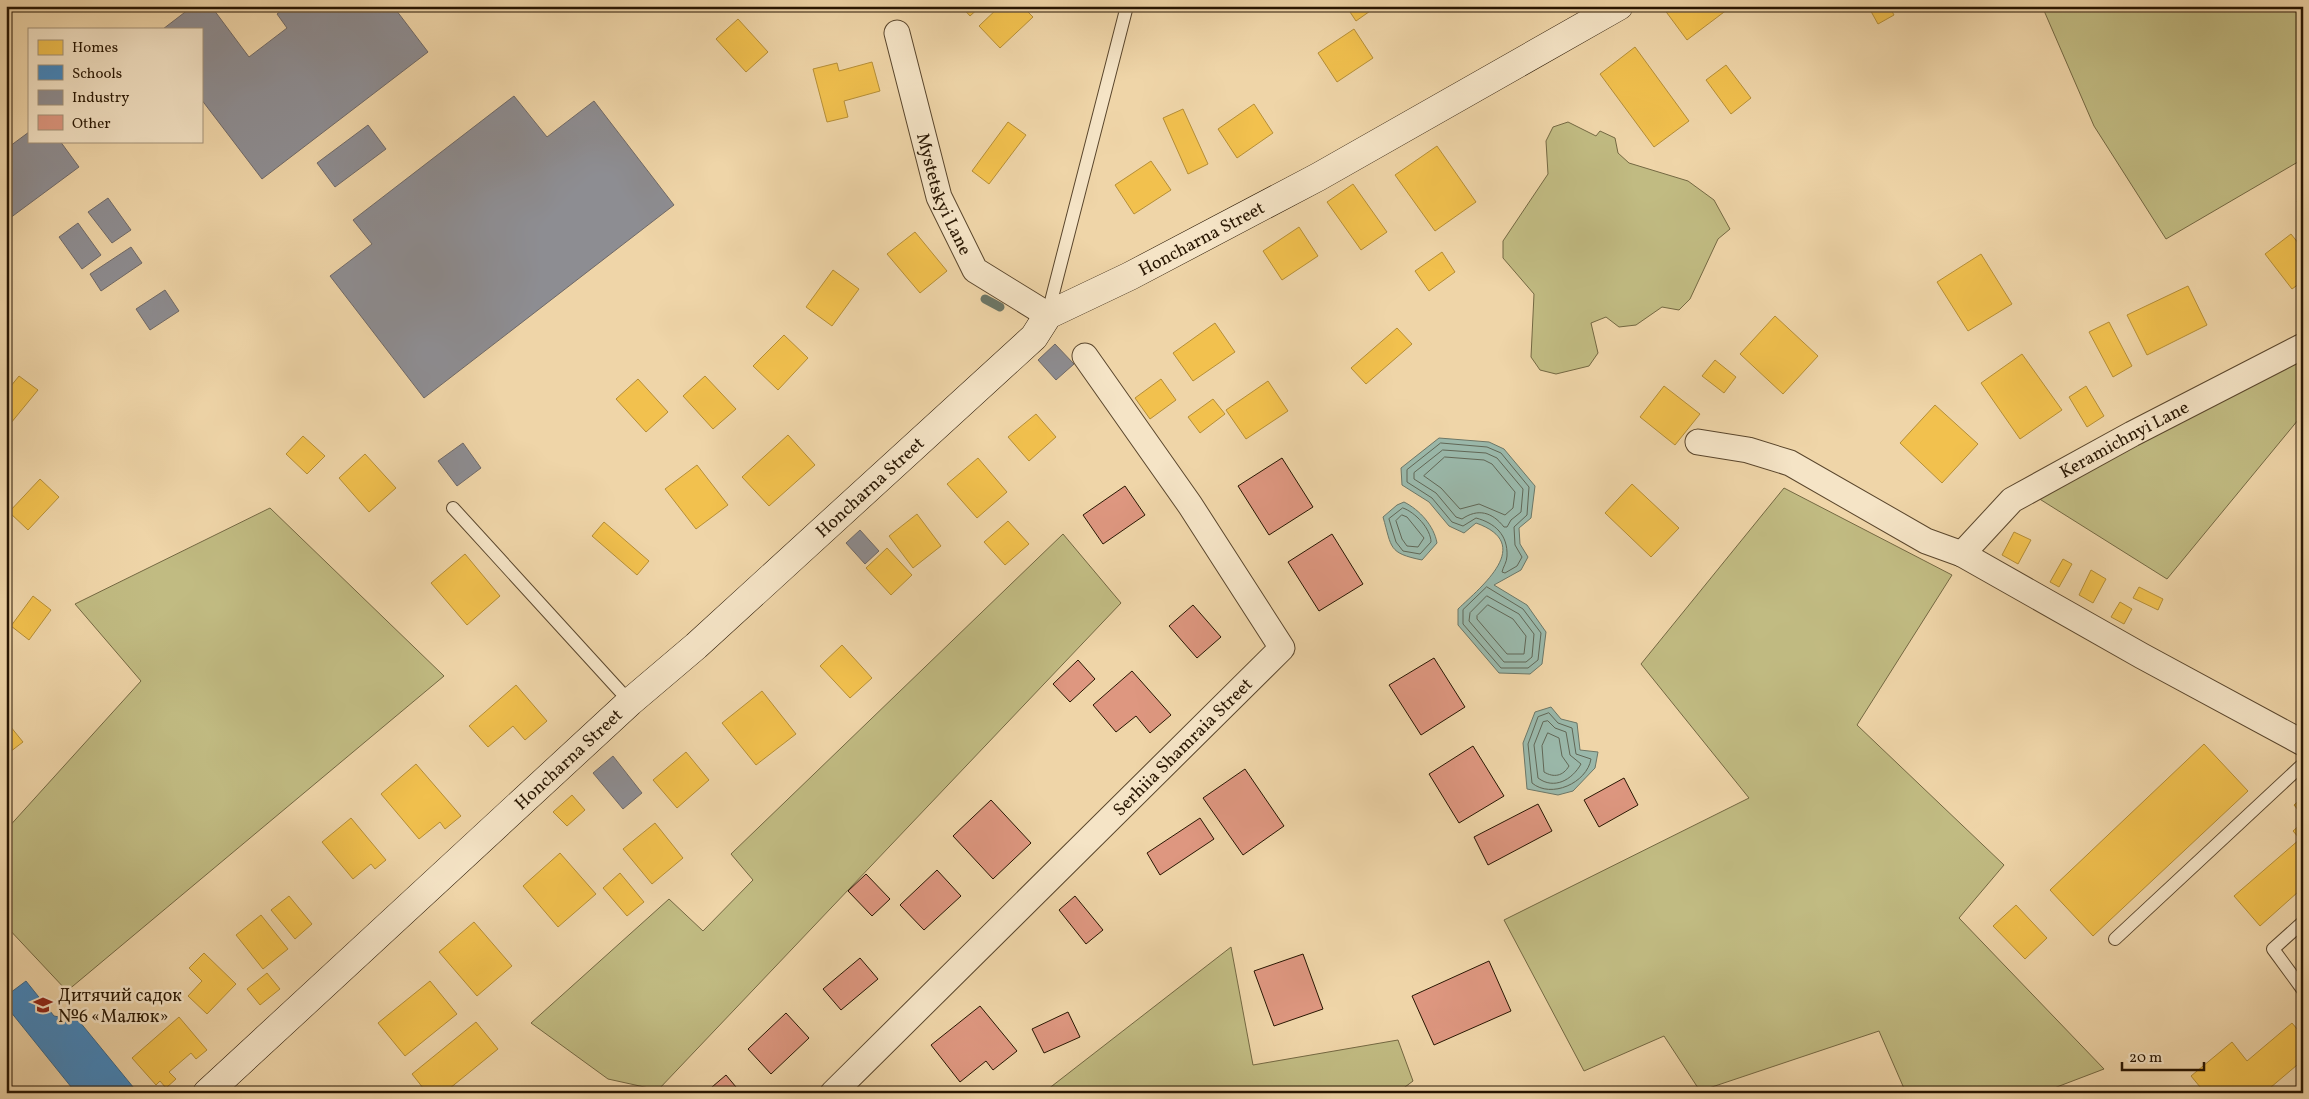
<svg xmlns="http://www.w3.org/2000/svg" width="2309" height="1099" viewBox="0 0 2309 1099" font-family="Vollkorn,serif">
	<rect width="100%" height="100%" fill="#efd5a8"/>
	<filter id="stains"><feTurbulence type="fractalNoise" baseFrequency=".004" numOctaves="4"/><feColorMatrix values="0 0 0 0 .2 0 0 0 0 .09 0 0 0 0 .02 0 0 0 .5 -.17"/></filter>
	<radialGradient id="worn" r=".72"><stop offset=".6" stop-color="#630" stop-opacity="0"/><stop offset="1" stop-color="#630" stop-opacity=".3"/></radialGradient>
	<g fill="#c1bb82" stroke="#746842">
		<polygon points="2042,6 2303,6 2303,159 2166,239 2094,126"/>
		<polygon points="1568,122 1596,136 1600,131 1615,138 1618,153 1629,163 1688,181 1714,200 1730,229 1718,239 1690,299 1679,310 1662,307 1636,325 1619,327 1606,317 1591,323 1598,353 1589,366 1556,374 1540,370 1531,357 1534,294 1503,258 1503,241 1548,174 1546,141 1553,127"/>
		<polygon points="2303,358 2303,414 2167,579 2038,498"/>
		<polygon points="1784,488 1952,575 1857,725 2004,865 1959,918 2104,1069 2041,1093 1906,1093 1879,1031 1700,1091 1664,1036 1584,1071 1504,920 1749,798 1641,664"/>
		<polygon points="270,508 444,676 67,991 6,926 6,830 141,681 75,604"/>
		<polygon points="1063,534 1121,603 658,1090 608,1079 531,1023 669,899 703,931 753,880 731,854"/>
		<polygon points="1231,947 1253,1065 1398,1040 1413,1081 1397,1093 1043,1093"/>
	</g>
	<g fill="#9ab8aa" stroke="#6c7767">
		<path d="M1439,438L1489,442L1504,449L1535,486L1531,518L1519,528L1520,544L1528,557L1521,570L1494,585L1527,605L1546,632L1542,664L1530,674L1499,673L1458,625V609C1482,586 1535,544 1476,523L1464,533L1449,526L1429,502L1402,485L1401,468Z"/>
		<path d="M1404,502C1420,510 1434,526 1437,543L1422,560C1388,553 1392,548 1383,517L1397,505Z"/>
		<polygon points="1551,707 1561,719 1577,723 1580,750 1598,752 1595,768 1573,791 1558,795 1527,789 1523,743 1535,712"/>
	</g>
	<g fill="#f2c14e" stroke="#b58e37">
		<polygon points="961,6 981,6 970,16"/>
		<polygon points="1000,6 1022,6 1033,17 1000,48 979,26"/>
		<polygon points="1346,6 1371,6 1373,9 1356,21"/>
		<polygon points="1667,6 1732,6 1687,40 1664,9"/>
		<polygon points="1868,6 1889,6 1894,15 1878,24"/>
		<polygon points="738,19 768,52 746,72 716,39"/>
		<polygon points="1354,29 1373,58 1337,82 1318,53"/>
		<polygon points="1635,47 1689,121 1654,147 1600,74"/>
		<polygon points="872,62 880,91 844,101 848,117 827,122 813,69 837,63 839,71"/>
		<polygon points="1726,65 1751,98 1731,114 1706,80"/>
		<polygon points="1254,104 1273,133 1237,158 1218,129"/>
		<polygon points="1183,109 1208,164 1188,174 1163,118"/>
		<polygon points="1008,122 1026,135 989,184 972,171"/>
		<polygon points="1437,146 1476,202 1435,231 1395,175"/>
		<polygon points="1151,161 1171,190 1134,214 1115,185"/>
		<polygon points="1353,184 1387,232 1361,250 1327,202"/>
		<polygon points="2303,199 2303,215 2297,201"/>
		<polygon points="1299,227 1318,256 1282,280 1263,251"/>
		<polygon points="915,232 947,271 920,293 887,254"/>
		<polygon points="2291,234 2303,249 2303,281 2292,289 2265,254"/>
		<polygon points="1442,252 1455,272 1429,291 1415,271"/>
		<polygon points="1981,254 2012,304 1968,331 1937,282"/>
		<polygon points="833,270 859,289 832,326 806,307"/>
		<polygon points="2188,286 2207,325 2147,355 2127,315"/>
		<polygon points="1775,316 1818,356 1783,394 1740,354"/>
		<polygon points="2109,322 2132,366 2113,377 2089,332"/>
		<polygon points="1215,323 1235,352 1193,381 1173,353"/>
		<polygon points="1397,328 1412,344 1366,384 1351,368"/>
		<polygon points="784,335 808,358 778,390 753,366"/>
		<polygon points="2022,354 2062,410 2020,439 1981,383"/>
		<polygon points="1715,360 1736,377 1724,393 1702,376"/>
		<polygon points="19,376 38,390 6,429 6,392"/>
		<polygon points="705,376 736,409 713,429 683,396"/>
		<polygon points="638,379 668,412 646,432 616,399"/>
		<polygon points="1161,379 1176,400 1150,419 1135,398"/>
		<polygon points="1268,381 1288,411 1246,439 1226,410"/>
		<polygon points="1664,386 1700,414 1675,445 1640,417"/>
		<polygon points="2086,386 2104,416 2087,427 2069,397"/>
		<polygon points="1213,399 1225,414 1200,433 1188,417"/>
		<polygon points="1935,405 1978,444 1942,483 1900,443"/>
		<polygon points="1036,414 1056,437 1029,461 1008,437"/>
		<polygon points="788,435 815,465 769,506 742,477"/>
		<polygon points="303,436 325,456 307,474 286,454"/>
		<polygon points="365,454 396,488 369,512 339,478"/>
		<polygon points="978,458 1007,492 977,518 947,484"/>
		<polygon points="697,465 728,505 696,529 665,489"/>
		<polygon points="40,479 59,497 28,530 9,512"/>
		<polygon points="1632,484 1679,528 1651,557 1605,513"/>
		<polygon points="917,514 941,546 913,568 889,536"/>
		<polygon points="1008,521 1029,544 1005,565 984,542"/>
		<polygon points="604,522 649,561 637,575 592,536"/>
		<polygon points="2014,532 2031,540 2018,564 2002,555"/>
		<polygon points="887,548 912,575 891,595 866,568"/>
		<polygon points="465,554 500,596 467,625 431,583"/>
		<polygon points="2063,559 2072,564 2059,587 2050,582"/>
		<polygon points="2091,570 2106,579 2093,603 2079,595"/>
		<polygon points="2139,587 2163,599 2158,610 2133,598"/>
		<polygon points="33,596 51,610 29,640 11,626"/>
		<polygon points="2120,602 2132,609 2124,624 2111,617"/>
		<polygon points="842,645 872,678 850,698 820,666"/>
		<polygon points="516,685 547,721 525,740 513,726 488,747 469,726"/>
		<polygon points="762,691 796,734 756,765 722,723"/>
		<polygon points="6,721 23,742 6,755"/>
		<polygon points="2204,744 2248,791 2093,936 2050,890"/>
		<polygon points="686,752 709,780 677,808 653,780"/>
		<polygon points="416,764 461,816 445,829 440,822 419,839 381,794"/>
		<polygon points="572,795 585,810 567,826 553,812"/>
		<polygon points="2303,797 2303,816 2294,805"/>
		<polygon points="351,818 386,860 375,869 371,864 353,879 322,842"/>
		<polygon points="2303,822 2303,898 2298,892 2260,926 2234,896 2300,839 2293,831"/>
		<polygon points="655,823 683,858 652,884 623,849"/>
		<polygon points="560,853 596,894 558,927 523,886"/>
		<polygon points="620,873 644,902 627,916 603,888"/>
		<polygon points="289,896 312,924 295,939 271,910"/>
		<polygon points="2016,905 2047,938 2025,959 1993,926"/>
		<polygon points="261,915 288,949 263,969 236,935"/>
		<polygon points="474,922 512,966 477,996 439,952"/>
		<polygon points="204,953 236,984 207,1014 188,996 202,981 189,968"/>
		<polygon points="267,973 280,989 260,1005 247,989"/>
		<polygon points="430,981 457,1014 405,1056 378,1023"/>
		<polygon points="179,1017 207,1050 196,1059 191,1053 169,1072 176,1079 166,1088 160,1081 156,1085 132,1058"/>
		<polygon points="476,1022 498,1049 444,1093 427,1093 412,1074"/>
		<polygon points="2292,1023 2303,1036 2303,1060 2264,1093 2205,1093 2191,1076 2232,1042 2247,1061"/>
	</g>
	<polygon fill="#3f88c5" stroke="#38668a" points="26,981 54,1016 79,1021 138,1093 76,1093 6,1006 6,996"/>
	<g fill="#8d8d92" stroke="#6f6967">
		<polygon points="193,6 211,6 249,57 287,28 277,14 287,6 311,6 313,10 318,6 393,6 428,52 262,179 201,99 201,29 163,29"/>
		<polygon points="514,96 547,137 594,101 674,205 424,398 330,276 372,244 353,220"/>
		<polygon points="368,125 386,149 335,187 317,163"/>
		<polygon points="29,132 29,141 60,141 79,167 6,221 6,149"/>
		<polygon points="108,198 131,230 112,243 88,212"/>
		<polygon points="78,223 101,255 82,269 59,237"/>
		<polygon points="131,247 142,263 101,291 90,274"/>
		<polygon points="165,290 179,311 150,330 136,309"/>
		<polygon points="1055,344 1074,364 1056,380 1038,360"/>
		<polygon points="463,443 481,468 457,486 438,461"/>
		<polygon points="860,530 879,551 865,564 846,543"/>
		<polygon points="613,756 642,793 623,809 593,773"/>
	</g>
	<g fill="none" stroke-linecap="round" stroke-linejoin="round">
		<g stroke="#616756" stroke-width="1">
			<path d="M1441,443L1487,447L1501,453L1529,487L1527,515L1514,527L1515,545L1522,557L1517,566L1505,573L1502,572C1503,567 1507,562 1507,556C1508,535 1495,523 1476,518L1463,526L1452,522L1432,498L1407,482V470Z"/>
			<path d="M1443,450L1486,453L1497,458L1523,489L1521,512L1511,520L1507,527H1504C1492,512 1478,508 1462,519L1456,517L1436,493L1414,479V473Z"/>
			<polygon points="1445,457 1484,460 1492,464 1515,492 1513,508 1505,515 1479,504 1460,509 1441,488 1424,476"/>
			<path d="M1403,508C1415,512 1431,529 1431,542L1420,554L1403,551L1396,542L1389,519Z"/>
			<polygon points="1402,515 1407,517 1424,538 1418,547 1407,546 1402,539 1396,521"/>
			<polygon points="1487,587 1523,609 1541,633 1538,660 1528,668 1501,668 1463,624 1463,610"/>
			<polygon points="1487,596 1519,614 1534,634 1532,657 1526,662 1504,662 1469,621 1470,613"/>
			<polygon points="1488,605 1513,619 1526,636 1524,654 1507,654 1477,619 1477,616"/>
			<path d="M1549,713L1558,723L1572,728L1576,754L1591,759C1587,783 1551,799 1532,783L1528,744L1538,717Z"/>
			<path d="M1548,721L1555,728L1566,732L1570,755L1581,764C1572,780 1554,790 1538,778L1534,745L1543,722Z"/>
			<path d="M1548,733L1559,738L1562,756L1569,766C1563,776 1554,778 1544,772L1542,746Z"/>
		</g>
		<polyline stroke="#6c7767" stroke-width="9" points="985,299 1000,307"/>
	</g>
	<g fill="#de9780" stroke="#281602">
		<polygon points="1282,458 1313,507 1269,535 1238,486"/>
		<polygon points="1125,486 1145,515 1103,544 1083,515"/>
		<polygon points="1332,534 1363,584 1319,611 1288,562"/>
		<polygon points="1193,605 1221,637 1197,658 1169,626"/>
		<polygon points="1434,658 1465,707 1421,735 1389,685"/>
		<polygon points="1078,660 1095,679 1070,702 1053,684"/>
		<polygon points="1132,671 1171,715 1150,733 1136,716 1116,732 1093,705"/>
		<polygon points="1473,746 1504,796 1459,823 1429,774"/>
		<polygon points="1245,769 1284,826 1243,855 1203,798"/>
		<polygon points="1624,778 1638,805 1599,827 1584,800"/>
		<polygon points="991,800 1031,843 993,879 953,836"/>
		<polygon points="1538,804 1552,831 1488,865 1474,837"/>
		<polygon points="1200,818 1214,839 1160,875 1147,853"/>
		<polygon points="937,870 961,896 924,930 900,905"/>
		<polygon points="866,874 890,899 872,916 848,891"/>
		<polygon points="1075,896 1103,930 1086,944 1059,910"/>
		<polygon points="1303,954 1323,1009 1274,1026 1254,971"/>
		<polygon points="860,958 878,979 841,1010 823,989"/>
		<polygon points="1489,961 1511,1011 1434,1045 1412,996"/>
		<polygon points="980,1006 1017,1051 993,1070 986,1061 960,1082 931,1045"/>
		<polygon points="1068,1012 1080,1037 1044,1053 1032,1029"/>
		<polygon points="786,1013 809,1038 771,1074 748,1049"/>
		<polygon points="726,1075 741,1093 705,1093"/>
	</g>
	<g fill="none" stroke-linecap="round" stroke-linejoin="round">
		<g stroke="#5a462c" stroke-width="14">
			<g id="lane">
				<polyline points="1048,313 1127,6"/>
				<polyline points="453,508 630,702"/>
				<polyline points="2303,922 2273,949 2303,990"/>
				<polyline points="2115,939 2303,764"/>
			</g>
		</g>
		<g stroke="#5a462c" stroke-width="27">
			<g id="street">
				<path id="s1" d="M897,33L939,197L975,270L1048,315"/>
				<polyline points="1698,442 1748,450 1790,463 1926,541 1962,554 2142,656 2303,743"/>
				<path id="s2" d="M1962,554L2012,500L2132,434L2303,346"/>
				<path id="s3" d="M833,1093L1282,648L1190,505L1085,356"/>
			</g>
		</g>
		<g stroke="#281602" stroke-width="29">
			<g id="secondary">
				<path id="s4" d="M207,1093L630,702L696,646L1034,337L1048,315L1130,276L1318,177L1619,6"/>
			</g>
		</g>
		<use href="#lane" stroke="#f5e4c6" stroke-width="12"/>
		<use href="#street" stroke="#f5e4c6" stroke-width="25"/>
		<use href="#secondary" stroke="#f5e4c6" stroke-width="28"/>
	</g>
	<defs>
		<g id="school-bare" transform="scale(1.5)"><path d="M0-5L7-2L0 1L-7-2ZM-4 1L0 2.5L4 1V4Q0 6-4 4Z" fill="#8f2418" stroke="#f5e4c6" stroke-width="2.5" paint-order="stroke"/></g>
	</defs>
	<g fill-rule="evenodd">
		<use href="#school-bare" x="43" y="1005"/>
	</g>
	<g text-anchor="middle" stroke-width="5" stroke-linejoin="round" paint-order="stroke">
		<g font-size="18" fill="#281602" stroke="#f5e4c6">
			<text dy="6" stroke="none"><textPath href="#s1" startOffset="168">Mystetskyi Lane</textPath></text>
			<text dy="6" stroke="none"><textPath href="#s4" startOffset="1318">Honcharna Street</textPath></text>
			<text dy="6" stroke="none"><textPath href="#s2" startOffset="201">Keramichnyi Lane</textPath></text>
			<text dy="6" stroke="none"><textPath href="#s4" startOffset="898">Honcharna Street</textPath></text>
			<text dy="6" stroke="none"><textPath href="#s3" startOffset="492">Serhiia Shamraia Street</textPath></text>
			<text dy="6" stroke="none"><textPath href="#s4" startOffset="492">Honcharna Street</textPath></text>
		</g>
		<g font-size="18" fill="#281602" stroke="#f5e4c6" text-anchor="start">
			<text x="58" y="1001">Дитячий садок<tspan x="58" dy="21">№6 «Малюк»</tspan></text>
		</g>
	</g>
	<rect width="2309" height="1099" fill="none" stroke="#efd5a8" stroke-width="25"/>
	<rect x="8" y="8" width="2294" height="1084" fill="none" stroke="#281602" stroke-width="2.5"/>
	<rect x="12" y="12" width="2284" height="1074" fill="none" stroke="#281602"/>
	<rect x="28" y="28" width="175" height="115" fill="#f5e4c6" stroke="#a39278"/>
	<rect x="38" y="40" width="25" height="15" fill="#f2c14e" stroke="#a39278"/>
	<text x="72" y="52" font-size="15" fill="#281602">Homes</text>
	<rect x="38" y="65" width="25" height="15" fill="#3f88c5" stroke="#a39278"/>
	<text x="72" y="78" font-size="15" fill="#281602">Schools</text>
	<rect x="38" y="90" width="25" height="15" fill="#8d8d92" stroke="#a39278"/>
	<text x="72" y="102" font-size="15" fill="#281602">Industry</text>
	<rect x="38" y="115" width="25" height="15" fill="#de9780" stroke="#a39278"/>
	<text x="72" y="128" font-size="15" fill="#281602">Other</text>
	<path d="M2122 1062v8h82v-8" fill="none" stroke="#281602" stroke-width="2.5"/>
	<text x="2129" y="1062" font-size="15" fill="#281602" stroke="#f5e4c6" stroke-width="4" paint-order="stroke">20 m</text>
	<rect width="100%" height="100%" filter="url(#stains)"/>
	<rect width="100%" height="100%" fill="url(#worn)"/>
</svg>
